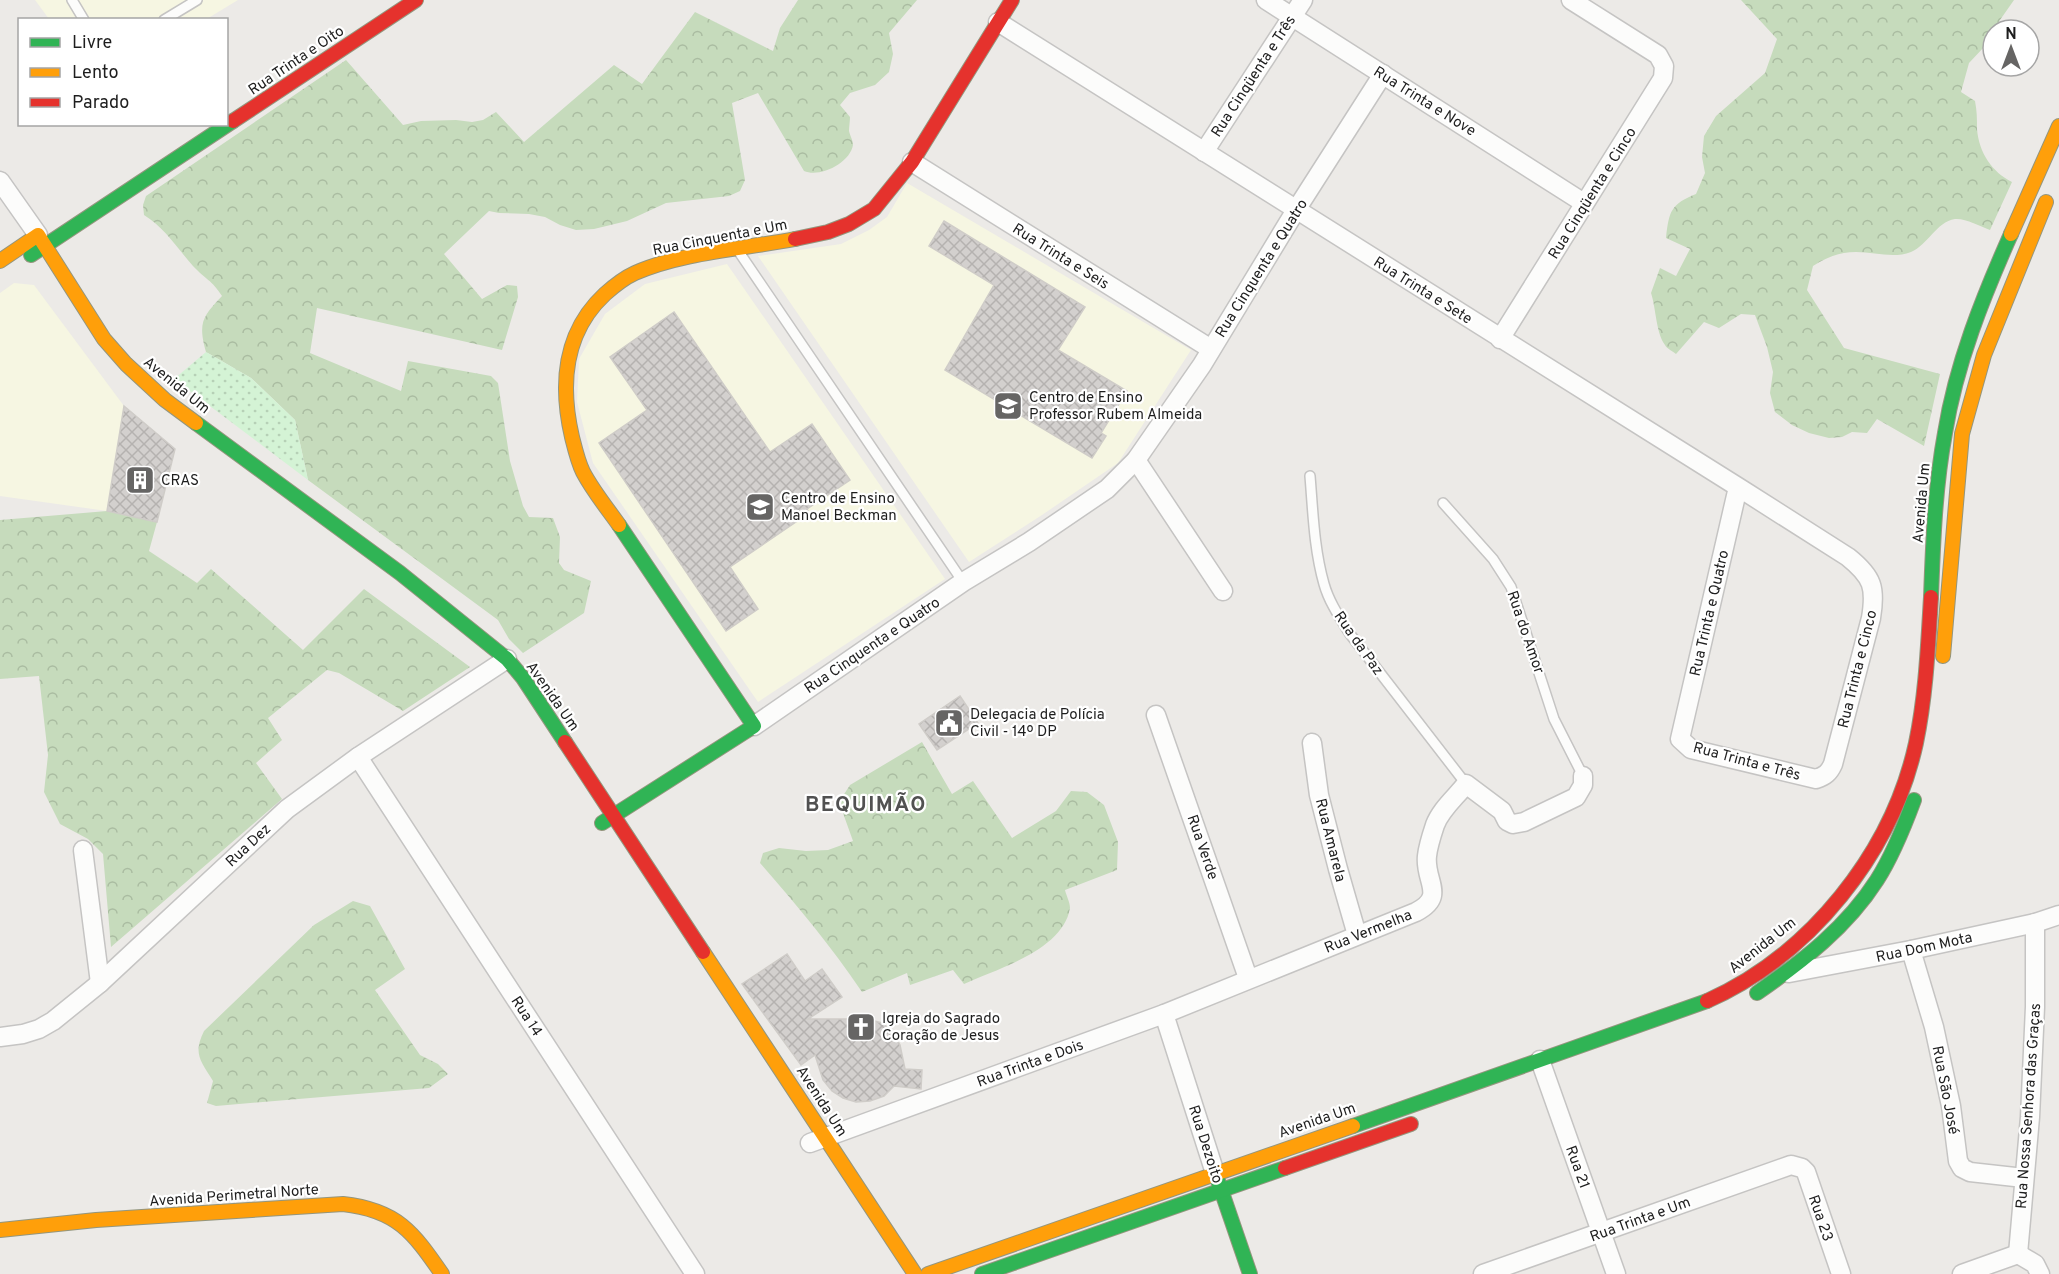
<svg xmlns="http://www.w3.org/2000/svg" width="2059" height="1274" viewBox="0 0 2059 1274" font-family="Overpass,sans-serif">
	<defs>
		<pattern id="forest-crowns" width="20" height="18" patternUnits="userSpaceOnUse" patternTransform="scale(1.5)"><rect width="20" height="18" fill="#c6dbbc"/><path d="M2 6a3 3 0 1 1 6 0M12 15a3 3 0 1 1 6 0" fill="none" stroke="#aabca1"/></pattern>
		<pattern id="park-dots" width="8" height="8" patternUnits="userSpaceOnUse" patternTransform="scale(1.5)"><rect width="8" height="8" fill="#d4f3d5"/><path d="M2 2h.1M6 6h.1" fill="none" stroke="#b6d0b6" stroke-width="1.8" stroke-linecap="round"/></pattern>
		<pattern id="building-cross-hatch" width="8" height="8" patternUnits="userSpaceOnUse" patternTransform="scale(1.5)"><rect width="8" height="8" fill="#d3d0ce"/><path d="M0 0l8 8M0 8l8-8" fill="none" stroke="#b5b2b0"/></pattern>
	</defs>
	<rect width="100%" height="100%" fill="#eceae7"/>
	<g fill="#f6f6e2">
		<polygon points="35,0 238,0 205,20 49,19"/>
		<polygon points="907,183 1191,350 1118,463 1042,515 969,562 758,256 841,244 869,230 887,217"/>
		<polygon points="727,264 945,579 758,702 593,463 577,402 579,359 605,314 645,284"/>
		<polygon points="14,283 34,285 124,406 107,511 0,496 0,293"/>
	</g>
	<g fill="url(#forest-crowns)">
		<path d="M798,0H917L889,33L893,54L889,72L875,85L850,93L840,105L850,117C850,121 849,127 849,131C850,136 853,140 853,145C850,163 820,178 804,171L758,93L732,103L745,180L740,191L729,196L666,203L627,221L594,229L576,230L560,225L545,217L529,214L499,213L489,211L444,254L482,299L507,285L517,286L518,297L502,350L317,308L310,353L401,391L408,361L491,376L498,383L510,461L523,506L529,517L553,518L560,537L559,563L564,570L591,581L584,613L523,653L509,639L498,620L308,480L295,420L251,378L206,352C198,323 202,317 222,296C212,280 205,279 193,266C177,248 165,228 144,215L143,205L146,196L346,60L403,125L421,121L456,120L472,122L483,120L496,112L524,142L614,65L642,84L695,12L773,51L780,28Z"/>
		<path d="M1741,0H2014L1993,30L1985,46L1969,63L1961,92L1975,101C1977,111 1977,119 1977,129C1979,153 1992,172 2012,182L1990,230C1980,226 1965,218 1955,219C1936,222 1928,245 1911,252C1893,259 1875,252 1856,252C1840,252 1827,257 1813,266L1807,290L1844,348L1940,374L1924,446L1877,419L1867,433L1852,432L1842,437L1829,438L1809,433L1792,425L1775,412L1770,393L1773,372L1767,347L1755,315L1741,314L1719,328L1704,322L1676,354C1673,351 1667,349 1665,345C1656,333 1656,308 1651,293L1660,268L1676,276L1690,249L1666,238C1669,211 1671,204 1696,194L1705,173L1702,157L1704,136L1716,116L1765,73L1777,39Z"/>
		<polygon points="107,511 157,522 149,551 197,583 211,569 303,650 364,589 470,667 403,711 339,673 327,670 268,718 282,740 256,763 282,799 111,947 103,854 88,839 60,824 44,792 48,755 39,676 0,679 0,520"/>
		<path d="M922,742L952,794L973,781L1012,838L1056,811L1071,791L1087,792L1104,805L1118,842L1117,870L1065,890C1066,895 1070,902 1070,908C1063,950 999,968 964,984L953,970L910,985L907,973L862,992C831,946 796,904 760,863L763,853L779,848L806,851L828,850L853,841L839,802L850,785Z"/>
		<path d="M353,901L370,906L405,969L375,990L420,1055L438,1064L448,1074L429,1088L216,1106L207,1103L213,1081C200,1060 193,1054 204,1031L314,925Z"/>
	</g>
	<polygon fill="url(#park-dots)" points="206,352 251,378 295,420 308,480 174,379"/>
	<g fill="url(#building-cross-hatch)" stroke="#cfccc8" stroke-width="1.5">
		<polygon points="944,221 1085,307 1058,350 1127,391 1101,433 1106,436 1092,458 945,370 994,285 929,246"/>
		<polygon points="674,312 770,452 812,424 850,480 807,509 809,513 730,567 758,609 726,631 599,443 647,410 610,357"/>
		<polygon points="124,406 175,449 157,522 107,511"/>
		<polygon points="960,696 978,723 937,750 919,724"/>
		<polygon points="787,954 805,981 822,969 842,997 808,1019 867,1019 882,1023 893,1032 900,1045 905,1069 922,1070 921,1089 894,1086 884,1096 870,1101 856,1102 843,1098 832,1091 823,1080 815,1055 801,1065 742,984"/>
	</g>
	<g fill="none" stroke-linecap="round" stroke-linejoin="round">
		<g stroke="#c5c4c3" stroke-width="12">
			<g id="lane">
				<polyline points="72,0 84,20"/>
				<polyline points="164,20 197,0"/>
				<polyline points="739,252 963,582"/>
				<path d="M1310,476C1313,512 1314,549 1324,584C1329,602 1340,618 1350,634L1466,784"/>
				<polyline points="1443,503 1493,559 1511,587 1554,719 1583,776"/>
			</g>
		</g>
		<g stroke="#c5c4c3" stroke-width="21">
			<g id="street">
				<polyline points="1266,0 1584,203"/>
				<path d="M998,22L1738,487L1848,557C1873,577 1876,588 1871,618L1833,764C1829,773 1825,776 1816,779L1691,749L1680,739L1738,487"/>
				<polyline points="1204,152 1303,0"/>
				<polyline points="912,162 1211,349"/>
				<polyline points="0,181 38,235"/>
				<polyline points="1500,339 1663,78 1664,66 1658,55 1571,0"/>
				<polyline points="1136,460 1223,591"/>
				<polyline points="1156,715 1248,978"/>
				<polyline points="754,726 963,582 1029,542 1107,489 1136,460 1202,365 1296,210 1383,74"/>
				<polyline points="1312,743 1319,795 1338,869 1357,935"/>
				<polyline points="358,757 695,1274"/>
				<polyline points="83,850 100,983"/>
				<polyline points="1911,950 1934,1027 1951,1106 1958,1161 1962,1168 1970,1172 2024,1178"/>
				<polyline points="1789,973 1911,950 2035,923 2059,915"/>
				<polyline points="1164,1014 1215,1173"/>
				<polyline points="0,1037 23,1034 39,1029 53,1021 100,983 287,809 358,757 507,659"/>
				<polyline points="1540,1060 1616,1274"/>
				<path d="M810,1143L1164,1014L1416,912C1447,896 1424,881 1427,856C1428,846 1432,834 1435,825C1441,809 1456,797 1466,784L1502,811L1507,821L1513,824L1524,822L1576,797L1583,785V776"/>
				<polyline points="2018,1254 2030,1117 2035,1007 2035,923"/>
				<polyline points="2018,1254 2035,1264 2040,1274"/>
				<polyline points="1483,1274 1791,1165 1802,1168 1806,1172 1841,1274"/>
				<polyline points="1962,1274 2018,1254"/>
			</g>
		</g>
		<g stroke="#94967e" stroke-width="16">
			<g id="fast">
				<polyline points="31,255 233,121"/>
				<polyline points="196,423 400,573 507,659 523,678 565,742"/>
				<path d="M1931,597C1933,542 1935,487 1945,433C1956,364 1983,297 2011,234"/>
				<polyline points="602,823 754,726 619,525"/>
				<path d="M1757,993C1803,961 1847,927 1877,880C1893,855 1904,827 1914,800"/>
				<polyline points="1353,1126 1707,1001"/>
				<polyline points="1216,1175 1250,1274"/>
				<polyline points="982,1274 1285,1168"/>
			</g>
		</g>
		<g stroke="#94967e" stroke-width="16">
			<g id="slow">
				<polyline points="2011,234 2059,126"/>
				<polyline points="0,261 38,235 104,339 126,364 165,400 196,423"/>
				<path d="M619,525C607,508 593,491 583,472C578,462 575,449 572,437C560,385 563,333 605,294C614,286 624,278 635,273C683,252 743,249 795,239"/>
				<polyline points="1943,656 1962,434 1984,355 2046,202"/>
				<polyline points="703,952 915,1274"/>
				<path d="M0,1230L96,1220L343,1204C397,1210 413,1232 442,1274"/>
				<polyline points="928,1274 1353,1126"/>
			</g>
		</g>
		<g stroke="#94967e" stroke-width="16">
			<g id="jam">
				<polyline points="233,121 416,0"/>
				<polyline points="795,239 828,232 849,224 874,209 912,162 1012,0"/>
				<polyline points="565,742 703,952"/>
				<path d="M1707,1001C1810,955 1892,853 1916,743C1926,695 1928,646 1931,597"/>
				<polyline points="1285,1168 1411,1124"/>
			</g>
		</g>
		<use href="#lane" stroke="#fcfcfb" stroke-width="9"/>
		<use href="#street" stroke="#fcfcfb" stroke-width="18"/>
		<use href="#fast" stroke="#30b455" stroke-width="14"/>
		<use href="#slow" stroke="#ff9f0a" stroke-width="14"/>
		<use href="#jam" stroke="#e5322d" stroke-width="14"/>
	</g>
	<defs>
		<g id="school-square" transform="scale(1.5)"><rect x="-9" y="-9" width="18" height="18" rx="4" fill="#666564" stroke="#fff"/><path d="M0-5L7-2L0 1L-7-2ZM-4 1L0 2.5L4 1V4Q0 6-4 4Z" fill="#fff"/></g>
		<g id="building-square" transform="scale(1.5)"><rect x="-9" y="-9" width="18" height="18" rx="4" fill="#666564" stroke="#fff"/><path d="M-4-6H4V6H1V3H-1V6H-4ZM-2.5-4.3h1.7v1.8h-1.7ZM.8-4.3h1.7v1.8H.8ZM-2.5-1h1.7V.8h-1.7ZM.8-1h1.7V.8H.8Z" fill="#fff"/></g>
		<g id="civic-square" transform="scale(1.5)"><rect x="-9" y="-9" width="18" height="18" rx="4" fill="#666564" stroke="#fff"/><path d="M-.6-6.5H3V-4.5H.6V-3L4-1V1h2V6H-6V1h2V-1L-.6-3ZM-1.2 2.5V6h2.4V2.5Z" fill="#fff"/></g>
		<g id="church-square" transform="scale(1.5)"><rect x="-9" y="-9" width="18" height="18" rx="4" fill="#666564" stroke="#fff"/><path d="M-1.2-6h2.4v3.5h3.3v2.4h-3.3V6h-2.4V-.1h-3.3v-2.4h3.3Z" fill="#fff"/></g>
	</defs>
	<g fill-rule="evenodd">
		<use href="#school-square" x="1008" y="406"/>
		<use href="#building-square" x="140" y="480"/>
		<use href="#school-square" x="760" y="507"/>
		<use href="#civic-square" x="949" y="723"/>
		<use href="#church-square" x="861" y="1027"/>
	</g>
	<g text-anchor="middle" stroke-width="4.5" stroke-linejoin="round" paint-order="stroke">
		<g font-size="15" fill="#1e1e1e" stroke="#fff">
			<text transform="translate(296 60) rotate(-34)" y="5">Rua Trinta e Oito</text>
			<text transform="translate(1253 76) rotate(-57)" y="5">Rua Cinqüenta e Três</text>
			<text transform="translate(1425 101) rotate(32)" y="5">Rua Trinta e Nove</text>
			<text transform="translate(1592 193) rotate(-58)" y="5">Rua Cinqüenta e Cinco</text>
			<text transform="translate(720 237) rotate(-11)" y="5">Rua Cinquenta e Um</text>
			<text transform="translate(1061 256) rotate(32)" y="5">Rua Trinta e Seis</text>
			<text transform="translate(1261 268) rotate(-58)" y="5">Rua Cinquenta e Quatro</text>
			<text transform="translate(1423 290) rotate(32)" y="5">Rua Trinta e Sete</text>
			<text transform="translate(177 385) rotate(39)" y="5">Avenida Um</text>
			<text transform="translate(1921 503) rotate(-85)" y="5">Avenida Um</text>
			<text transform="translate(1709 613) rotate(-77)" y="5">Rua Trinta e Quatro</text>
			<text transform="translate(1526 632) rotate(71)" y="5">Rua do Amor</text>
			<text transform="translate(1359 643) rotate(55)" y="5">Rua da Paz</text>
			<text transform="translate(872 645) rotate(-34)" y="5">Rua Cinquenta e Quatro</text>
			<text transform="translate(1857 669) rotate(-76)" y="5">Rua Trinta e Cinco</text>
			<text transform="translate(553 696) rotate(55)" y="5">Avenida Um</text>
			<text transform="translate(1747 761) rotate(15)" y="5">Rua Trinta e Três</text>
			<text transform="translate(1331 840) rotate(76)" y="5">Rua Amarela</text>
			<text transform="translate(248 845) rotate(-43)" y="5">Rua Dez</text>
			<text transform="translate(1203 847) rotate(71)" y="5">Rua Verde</text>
			<text transform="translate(1368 931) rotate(-22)" y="5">Rua Vermelha</text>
			<text transform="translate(1762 945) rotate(-38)" y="5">Avenida Um</text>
			<text transform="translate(1924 947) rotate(-12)" y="5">Rua Dom Mota</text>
			<text transform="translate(527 1016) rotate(57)" y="5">Rua 14</text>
			<text transform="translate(1030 1063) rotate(-20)" y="5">Rua Trinta e Dois</text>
			<text transform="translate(1946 1090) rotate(79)" y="5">Rua São José</text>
			<text transform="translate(822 1101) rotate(57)" y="5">Avenida Um</text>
			<text transform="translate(2028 1106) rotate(-86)" y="5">Rua Nossa Senhora das Graças</text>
			<text transform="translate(1317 1120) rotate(-19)" y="5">Avenida Um</text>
			<text transform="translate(1206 1144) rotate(72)" y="5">Rua Dezoito</text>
			<text transform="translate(1578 1167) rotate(70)" y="5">Rua 21</text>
			<text transform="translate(234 1195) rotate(-4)" y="5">Avenida Perimetral Norte</text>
			<text transform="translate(1821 1218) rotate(71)" y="5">Rua 23</text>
			<text transform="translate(1640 1219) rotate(-20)" y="5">Rua Trinta e Um</text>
		</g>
		<g font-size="15" fill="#1e1e1e" stroke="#fff" text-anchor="start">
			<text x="1029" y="402">Centro de Ensino<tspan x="1029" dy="17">Professor Rubem Almeida</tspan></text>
			<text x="161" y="485">CRAS</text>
			<text x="781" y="503">Centro de Ensino<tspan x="781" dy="17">Manoel Beckman</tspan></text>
			<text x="970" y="719">Delegacia de Polícia<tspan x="970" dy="17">Civil - 14º DP</tspan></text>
			<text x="882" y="1023">Igreja do Sagrado<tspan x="882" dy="17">Coração de Jesus</tspan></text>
		</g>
		<g font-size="21" font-weight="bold" letter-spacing="1.5" fill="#515151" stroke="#fff">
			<text x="866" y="811">BEQUIMÃO</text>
		</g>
	</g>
	<rect x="18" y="18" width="210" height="108" fill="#ffffff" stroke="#a5a5a5" stroke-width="1.5"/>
	<rect x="30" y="38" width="30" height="9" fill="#30b455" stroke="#a5a5a5" stroke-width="1.5"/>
	<text x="72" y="48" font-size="18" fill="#1e1e1e">Livre</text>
	<rect x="30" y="68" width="30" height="9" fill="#ff9f0a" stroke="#a5a5a5" stroke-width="1.5"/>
	<text x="72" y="78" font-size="18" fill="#1e1e1e">Lento</text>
	<rect x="30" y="98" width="30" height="9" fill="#e5322d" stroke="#a5a5a5" stroke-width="1.5"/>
	<text x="72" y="108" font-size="18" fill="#1e1e1e">Parado</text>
	<g transform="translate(2011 48)"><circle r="28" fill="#ffffff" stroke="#a5a5a5" stroke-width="1.5"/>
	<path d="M0-4.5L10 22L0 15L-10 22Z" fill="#666564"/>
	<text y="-9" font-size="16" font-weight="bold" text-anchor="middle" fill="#1e1e1e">N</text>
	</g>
</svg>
